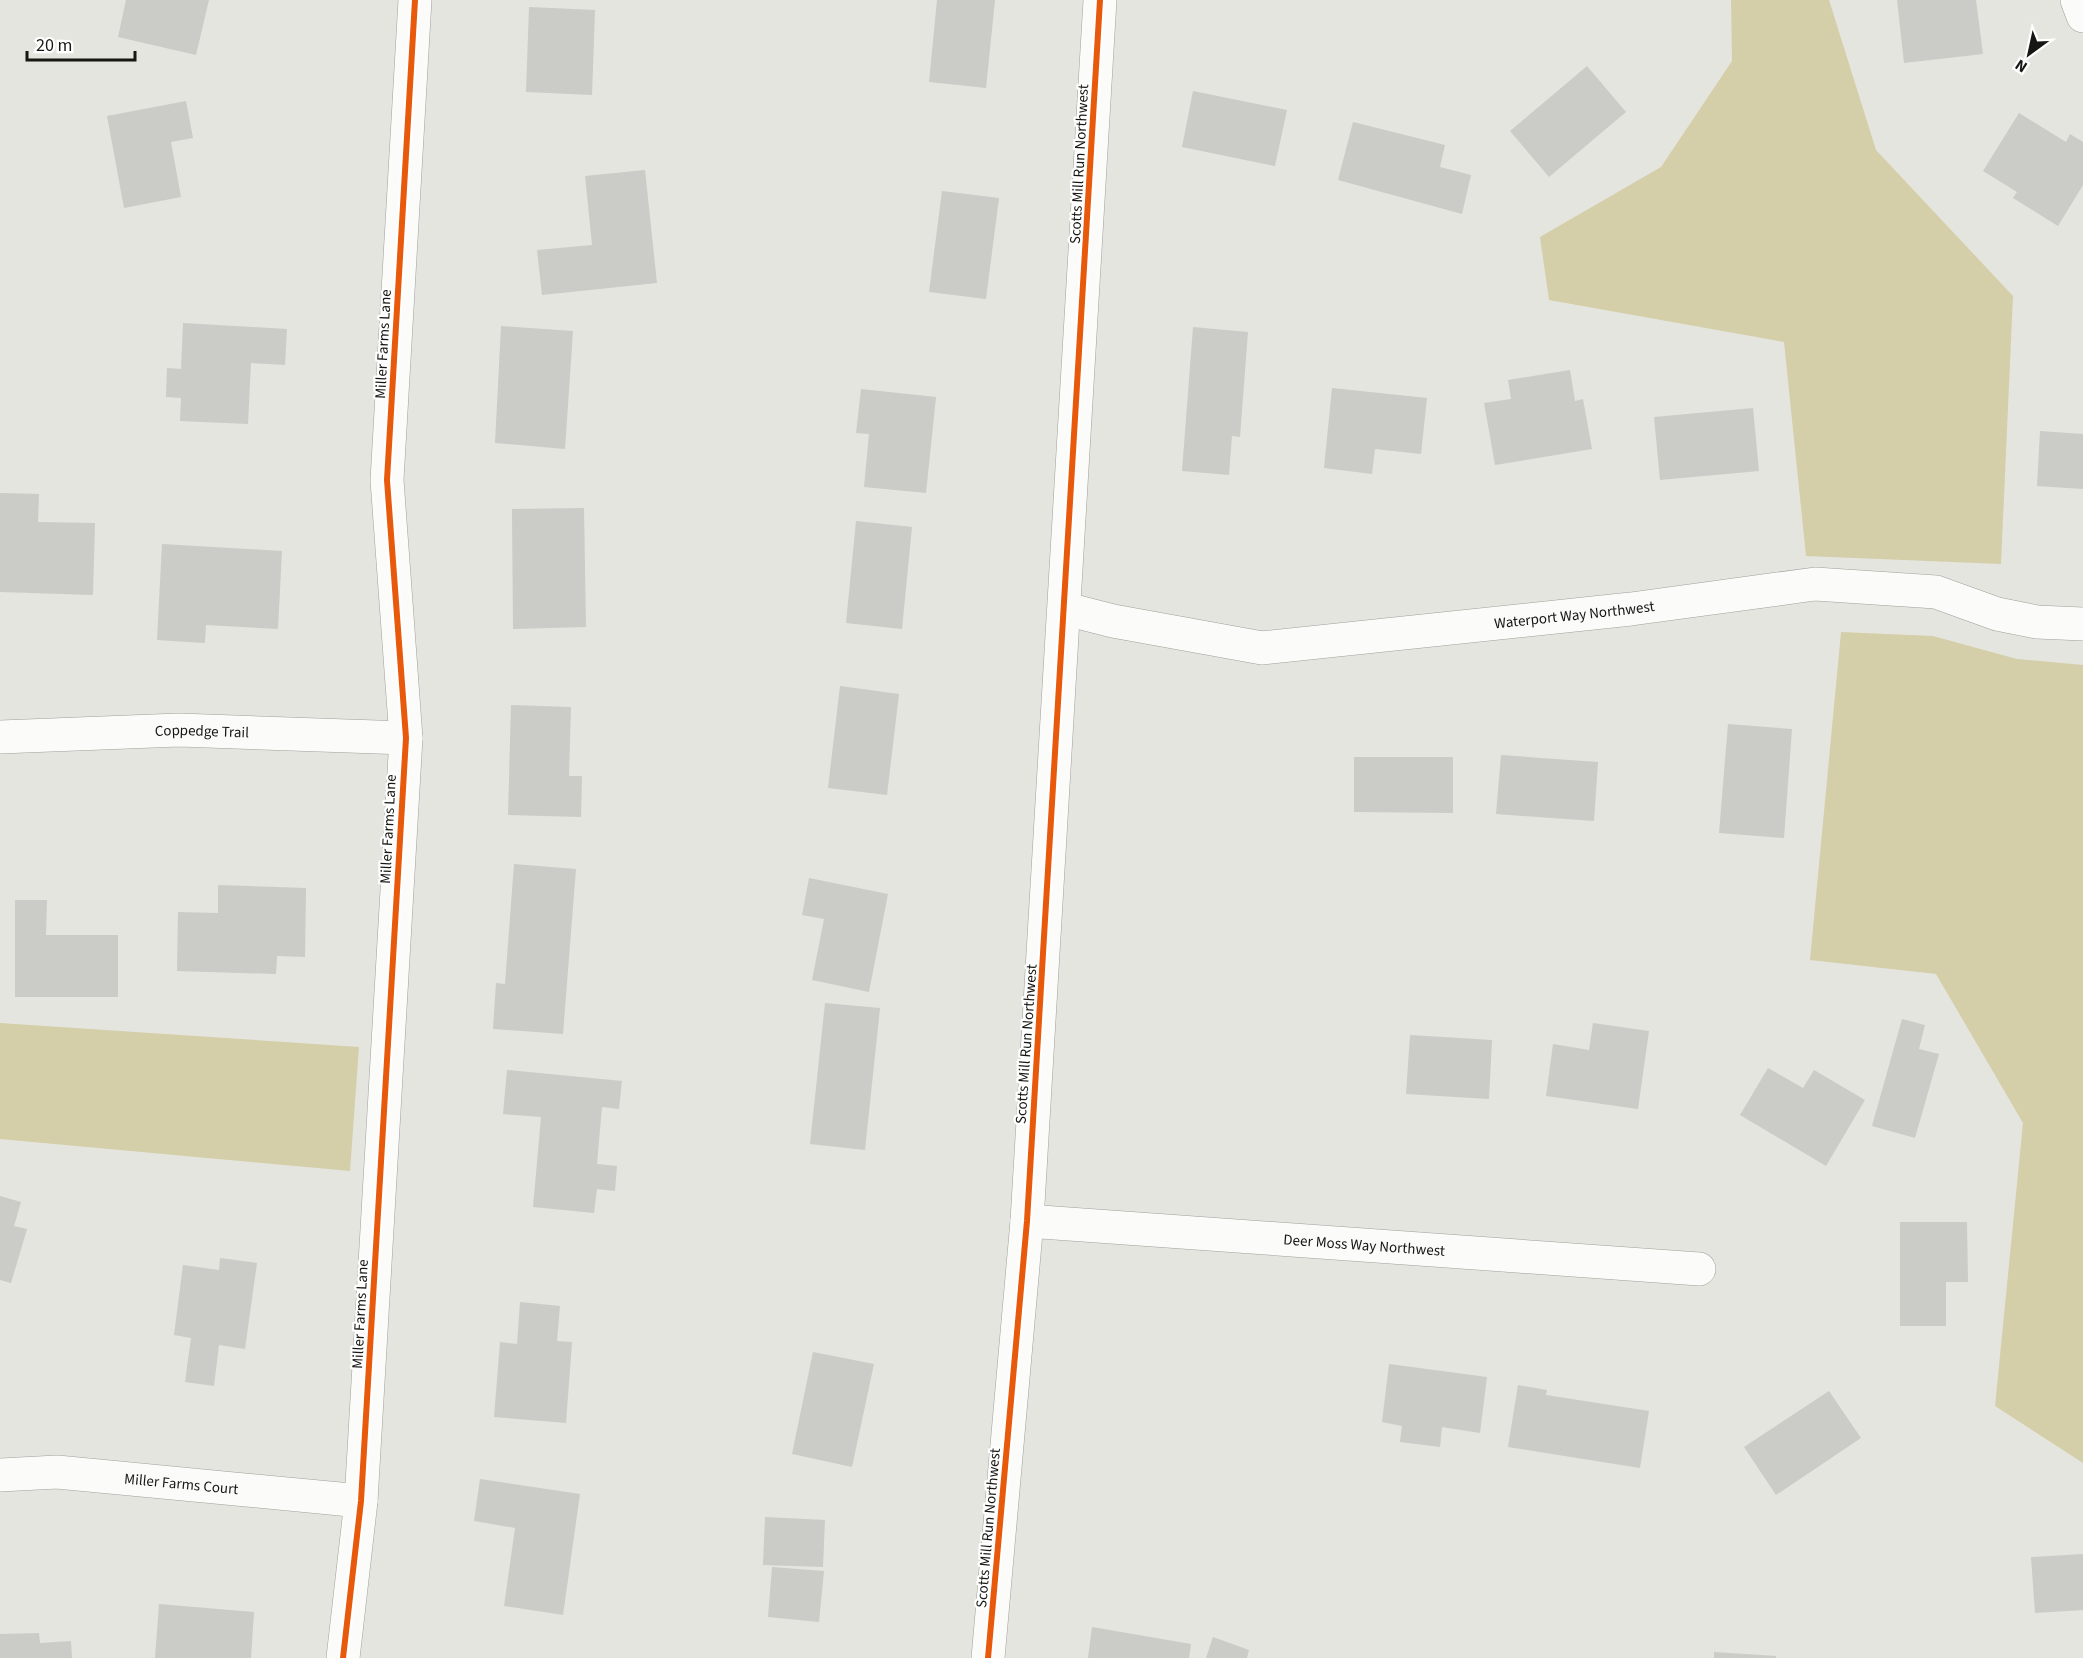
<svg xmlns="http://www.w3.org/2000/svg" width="2083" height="1658" viewBox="0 0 2083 1658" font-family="'Source Sans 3',sans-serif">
	<rect width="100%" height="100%" fill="#e5e5df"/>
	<g fill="#d4cea9">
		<polygon points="1731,0 1829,0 1876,150 2013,296 2001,564 1806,556 1784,342 1549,300 1540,237 1661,167 1732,61"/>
		<polygon points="1841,632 1933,636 2017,659 2083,665 2083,1463 1995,1406 2023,1123 1936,974 1810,960"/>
		<polygon points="0,1023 359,1047 350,1171 0,1139"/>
	</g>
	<g fill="#cbcbc7">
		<polygon points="126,0 209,0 196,55 118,37"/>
		<polygon points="937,0 995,0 986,88 929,82"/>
		<polygon points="1897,0 1976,0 1983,54 1904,63"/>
		<polygon points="529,7 595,10 592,95 526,92"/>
		<polygon points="1587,66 1626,112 1549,177 1510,131"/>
		<polygon points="1193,91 1287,110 1275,166 1182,147"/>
		<polygon points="186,101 193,138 171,142 181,197 124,208 107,116"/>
		<polygon points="2019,113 2066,142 2070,134 2083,142 2083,185 2058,226 2013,198 2017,192 1983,171"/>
		<polygon points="1353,122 1445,145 1440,167 1471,175 1462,214 1338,180"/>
		<polygon points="645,170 657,283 542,295 537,250 592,245 585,176"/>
		<polygon points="942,191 999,198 986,299 929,292"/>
		<polygon points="183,323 287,329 285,365 251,363 248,424 180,421 181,398 166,397 167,368 181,369"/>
		<polygon points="501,326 573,331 565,449 495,443"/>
		<polygon points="1193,327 1248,332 1240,437 1232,436 1229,475 1182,471"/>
		<polygon points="1570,370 1575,401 1583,399 1592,449 1495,465 1484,403 1511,399 1508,380"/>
		<polygon points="1332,388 1427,398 1421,454 1375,449 1372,474 1324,468"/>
		<polygon points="861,389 936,397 926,493 864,487 869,434 856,433"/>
		<polygon points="1753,408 1759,471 1660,480 1654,417"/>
		<polygon points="2040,431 2083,434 2083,489 2037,486"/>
		<polygon points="0,493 39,494 38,522 95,523 93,595 0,592"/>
		<polygon points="584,508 586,627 513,629 512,509"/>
		<polygon points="856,521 912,527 902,629 846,623"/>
		<polygon points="162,544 282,551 278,629 206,625 205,643 157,640"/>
		<polygon points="840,686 899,694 887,795 828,788"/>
		<polygon points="511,705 571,707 569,776 582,776 581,817 508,815"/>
		<polygon points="1728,724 1792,729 1784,838 1719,833"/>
		<polygon points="1501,755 1598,762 1594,821 1496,814"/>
		<polygon points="1354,757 1453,757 1453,813 1354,812"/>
		<polygon points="514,864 576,869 563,1034 493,1029 496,983 505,984"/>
		<polygon points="809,878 888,894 869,992 812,980 824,919 802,915"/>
		<polygon points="218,885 306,888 305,957 277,956 276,974 177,971 178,912 218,913"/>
		<polygon points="15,900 47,900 46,935 118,935 118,997 15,997"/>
		<polygon points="825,1003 880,1008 865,1150 810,1144"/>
		<polygon points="1902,1019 1925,1025 1919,1049 1939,1054 1915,1138 1872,1126"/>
		<polygon points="1593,1023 1649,1031 1638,1109 1546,1096 1553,1044 1589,1050"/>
		<polygon points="1410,1035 1492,1040 1489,1099 1406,1094"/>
		<polygon points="1768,1068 1803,1088 1814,1070 1865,1100 1826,1166 1740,1115"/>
		<polygon points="507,1070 622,1081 619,1109 602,1107 597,1164 617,1166 615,1191 597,1189 594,1213 533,1207 541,1117 503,1114"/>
		<polygon points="0,1196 21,1202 14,1226 27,1229 11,1283 0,1280"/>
		<polygon points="1900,1222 1967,1222 1968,1282 1946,1282 1946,1326 1900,1326"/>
		<polygon points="220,1258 257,1263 245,1349 219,1345 214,1386 185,1382 191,1338 174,1335 183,1265 219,1270"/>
		<polygon points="520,1302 560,1306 557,1341 572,1342 566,1423 494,1417 500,1342 517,1344"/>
		<polygon points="813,1352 874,1364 852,1467 792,1454"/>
		<polygon points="1389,1364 1487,1377 1480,1433 1442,1427 1440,1447 1400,1442 1402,1426 1382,1422"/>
		<polygon points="1518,1385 1547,1390 1546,1395 1649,1411 1640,1468 1508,1447"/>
		<polygon points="1829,1391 1861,1438 1776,1495 1744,1447"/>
		<polygon points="480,1479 580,1494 563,1615 504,1606 515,1528 474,1521"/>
		<polygon points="765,1517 825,1520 823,1567 763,1565"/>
		<polygon points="2083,1554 2083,1610 2035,1613 2031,1557"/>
		<polygon points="772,1567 824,1571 819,1622 768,1617"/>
		<polygon points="159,1604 254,1612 251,1658 155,1658"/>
		<polygon points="1092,1627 1191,1644 1189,1658 1088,1658"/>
		<polygon points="39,1633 40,1643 71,1641 72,1658 0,1658 0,1634"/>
		<polygon points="1213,1637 1249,1650 1247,1658 1206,1658"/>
		<polygon points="1714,1652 1776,1656 1776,1658 1714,1658"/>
	</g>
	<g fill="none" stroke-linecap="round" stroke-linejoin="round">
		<g stroke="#a09f9b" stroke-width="34">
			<g id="minor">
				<polyline points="2077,0 2083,16"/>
				<path id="s1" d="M1066,609L1113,621L1262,648L1631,609L1815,584L1936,592L1997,614L2037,622L2083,624"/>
				<path id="s2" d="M0,737L179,730L406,738"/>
				<path id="s3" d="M1027,1221L1699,1269"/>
				<path id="s4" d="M0,1475L57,1472L361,1501"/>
				<polyline points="343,1658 361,1501 406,738 387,480 415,0"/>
				<polyline points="988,1658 1027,1221 1100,0"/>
			</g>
		</g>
		<use href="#minor" stroke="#fbfbfa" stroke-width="33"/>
		<g stroke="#fff" stroke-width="10">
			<g id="cycleway">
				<polyline points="343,1658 361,1501 406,738 387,480 415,0"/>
				<polyline points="988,1658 1027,1221 1100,0"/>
			</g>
		</g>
		<use href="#cycleway" stroke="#e8590c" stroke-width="6"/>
	</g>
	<g text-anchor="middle" stroke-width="4.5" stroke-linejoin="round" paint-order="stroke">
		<g font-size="15" fill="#161612" stroke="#fff">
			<text transform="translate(1079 164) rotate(-87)" y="5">Scotts Mill Run Northwest</text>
			<text transform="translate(383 344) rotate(-87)" y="5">Miller Farms Lane</text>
			<text dy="5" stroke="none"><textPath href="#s1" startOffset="514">Waterport Way Northwest</textPath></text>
			<text dy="5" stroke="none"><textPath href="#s2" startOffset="202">Coppedge Trail</textPath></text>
			<text transform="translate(388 829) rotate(-87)" y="5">Miller Farms Lane</text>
			<text transform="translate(1026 1044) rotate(-86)" y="5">Scotts Mill Run Northwest</text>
			<text dy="5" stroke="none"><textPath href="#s3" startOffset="338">Deer Moss Way Northwest</textPath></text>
			<text transform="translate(360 1314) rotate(-87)" y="5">Miller Farms Lane</text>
			<text dy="5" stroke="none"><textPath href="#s4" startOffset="182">Miller Farms Court</textPath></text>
			<text transform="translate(988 1528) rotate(-85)" y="5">Scotts Mill Run Northwest</text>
		</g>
	</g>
	<g transform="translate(2029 54) rotate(213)" stroke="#ffffff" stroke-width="4.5" paint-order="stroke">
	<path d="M0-4.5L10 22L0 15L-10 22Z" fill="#161612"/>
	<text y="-9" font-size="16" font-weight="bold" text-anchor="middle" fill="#161612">N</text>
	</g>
	<path d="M27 51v9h108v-9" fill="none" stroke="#161612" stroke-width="3"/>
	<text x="36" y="51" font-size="18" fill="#161612" stroke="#ffffff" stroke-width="4.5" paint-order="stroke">20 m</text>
</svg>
